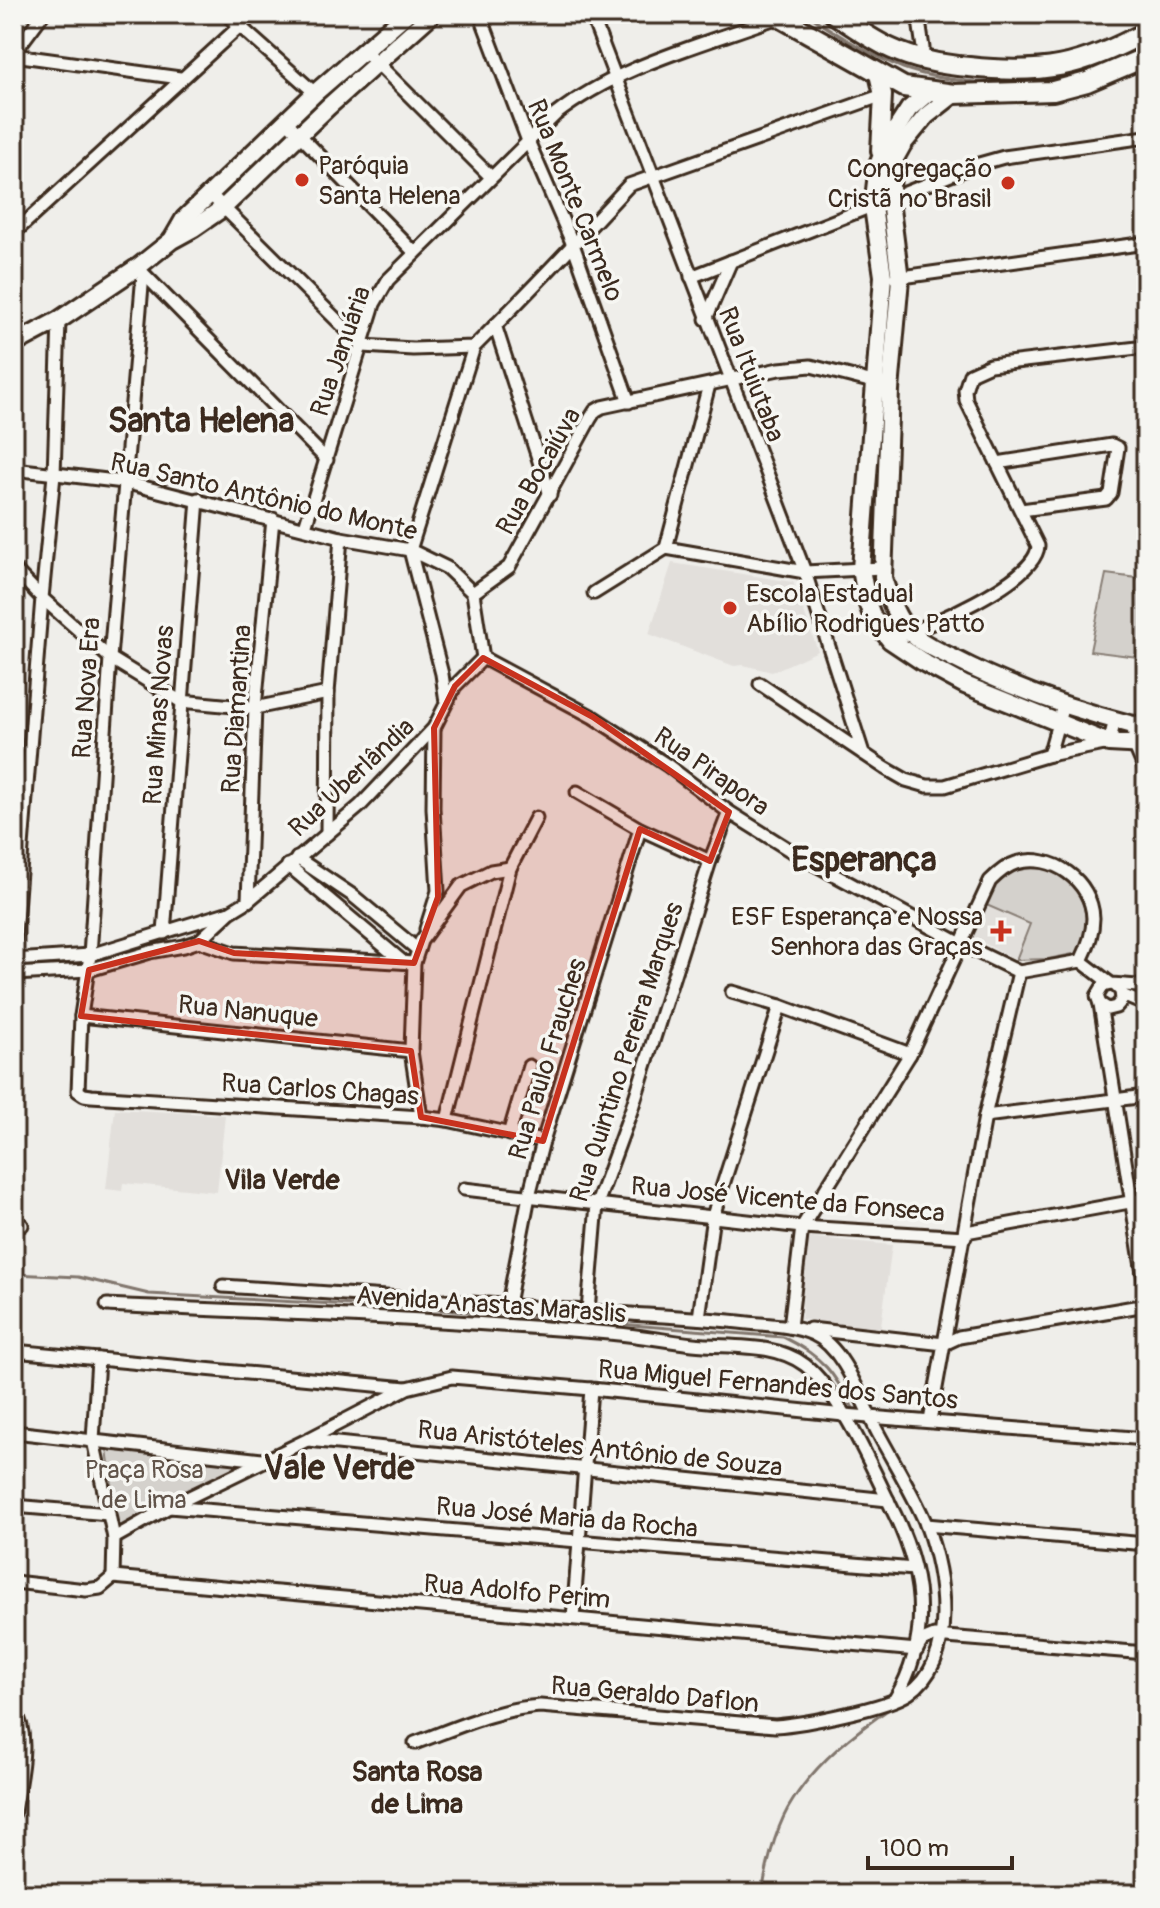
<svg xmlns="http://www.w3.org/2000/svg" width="1160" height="1908" viewBox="0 0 1160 1908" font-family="Pangolin,sans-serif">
	<rect width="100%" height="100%" fill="#efeeea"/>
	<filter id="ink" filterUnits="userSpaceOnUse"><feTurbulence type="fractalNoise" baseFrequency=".0125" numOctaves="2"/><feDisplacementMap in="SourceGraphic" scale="16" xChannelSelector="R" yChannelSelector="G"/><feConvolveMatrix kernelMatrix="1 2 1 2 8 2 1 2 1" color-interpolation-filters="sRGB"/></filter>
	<g filter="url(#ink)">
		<g fill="#e2dfdb">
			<polygon points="672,563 793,582 818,651 772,672 743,665 734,666 649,634"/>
			<polygon points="984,904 1031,924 1016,960 972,937"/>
			<polygon points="115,1109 225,1115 217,1192 123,1183 122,1191 106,1189"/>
			<polygon points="808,1237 892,1245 880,1333 801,1319"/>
		</g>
		<g fill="#d4d1cc" stroke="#887e75" stroke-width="2">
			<polygon points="1106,574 1137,578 1146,589 1146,658 1090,651"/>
			<path d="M1030,864C1038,865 1047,866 1055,870C1085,884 1094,925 1078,953L1048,959L1016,960L1030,924L984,904C996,876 1001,873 1030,864Z"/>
			<polygon points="107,1449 242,1463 169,1507 118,1529"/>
		</g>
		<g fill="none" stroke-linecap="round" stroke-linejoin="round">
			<g stroke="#81766d" stroke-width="3">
				<path d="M807,14C836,34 870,55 903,68C947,84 1022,88 1067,76C1081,73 1094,67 1107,60"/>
				<path d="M14,1274L78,1277L149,1294L429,1309L783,1337C824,1357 834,1373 855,1412"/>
				<path d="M762,1894C767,1863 775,1827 793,1800C817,1762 855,1732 892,1707"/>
			</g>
			<g stroke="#3b2a1e" stroke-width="17">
				<g id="street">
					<polyline points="226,14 315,93"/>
					<polyline points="480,14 528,141 574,247 629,402"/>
					<polyline points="591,14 805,572 863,753"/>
					<polyline points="918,14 923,48 922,59"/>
					<polyline points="365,51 491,177"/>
					<polyline points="14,53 43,14"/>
					<polyline points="14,55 180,78"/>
					<polyline points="286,121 415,253"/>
					<path d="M210,194L363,346L413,349L474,347C527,294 578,240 629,185L883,95"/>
					<polyline points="14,233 253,14"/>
					<polyline points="141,271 327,460"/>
					<polyline points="143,274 110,658 90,955 81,1016 78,1091 84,1095 91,1096 421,1117 447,1120 543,1141"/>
					<polyline points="691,277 979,164 1004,157 1146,137"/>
					<polyline points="895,278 1146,243"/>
					<polyline points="706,319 731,261"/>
					<polyline points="495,325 550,495"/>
					<polyline points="997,463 1112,445 1118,448 1111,493 1106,499 1021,510"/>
					<polyline points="14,469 124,482 341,538 410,550 447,568 473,593 483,658"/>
					<path d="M305,527L374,304L388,280L555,115C619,65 702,45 778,17"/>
					<polyline points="666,548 709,385"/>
					<polyline points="14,569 42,598 110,658 180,701 255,708 328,693"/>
					<polyline points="473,593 509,567 590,419 595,411 602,407 779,369 811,366 881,384"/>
					<polyline points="594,593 666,548 805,572 882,568"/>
					<path d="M890,640C923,628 1036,582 1038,546L966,400L965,390L970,374L990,365L1146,347"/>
					<polyline points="483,658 593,717 667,765 729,812 796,854 963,945 1019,972 1081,961 1111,984 1138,986"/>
					<polyline points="760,684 885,768 906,780 927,786 945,786 1049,755 1109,743 1115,720"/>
					<polyline points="446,702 442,674 410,550 474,347"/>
					<polyline points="1133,725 1135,746 1146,772"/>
					<polyline points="1049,755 1063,705"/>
					<polyline points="577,792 640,829 710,861"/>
					<polyline points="327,834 328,693 341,538"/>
					<polyline points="297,858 352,895 418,950"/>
					<polyline points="288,865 403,962"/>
					<polyline points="248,901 255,708 273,519"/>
					<polyline points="426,929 438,891 433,808 434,728"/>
					<polyline points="164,933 198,499"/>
					<polyline points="199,941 234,953 414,963"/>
					<polyline points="14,947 42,598 54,475 59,320"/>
					<polyline points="14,960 90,955 226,913"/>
					<polyline points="14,974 89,970 150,952 184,946 199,941 230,912 248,901 360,806 434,728 455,686 483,658"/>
					<polyline points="1111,984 1103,986 1097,996 1100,1004 1108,1009 1116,1007 1122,1000 1121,991 1115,985"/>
					<polyline points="732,992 780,1006 910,1054"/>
					<polyline points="1122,995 1146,1005"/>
					<polyline points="1100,1004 1146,1292"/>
					<polyline points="81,1016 411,1051"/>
					<polyline points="985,1116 1146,1096"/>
					<polyline points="421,1117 411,1051 414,963 421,941 461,886 491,871 510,868"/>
					<polyline points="447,1120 510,868 536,818"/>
					<polyline points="509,1134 529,1066"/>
					<polyline points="464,1189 802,1227 965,1237"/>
					<polyline points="14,1224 22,1225"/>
					<polyline points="966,1232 1146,1199"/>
					<path d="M223,1286C354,1294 485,1305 615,1313C660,1316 704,1318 748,1323C769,1325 793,1325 813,1334C846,1348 862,1404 878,1433C894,1463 913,1493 926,1524C944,1573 959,1658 909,1693C887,1708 804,1724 775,1726L540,1706C496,1709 456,1728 415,1743"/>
					<polyline points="508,1304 529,1196 543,1141 640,829"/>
					<path d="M107,1305C270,1312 434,1319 597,1332C629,1334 661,1340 693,1344C729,1348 775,1342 805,1365C840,1392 875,1474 895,1515C925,1577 931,1639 895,1699"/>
					<polyline points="588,1311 597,1204 631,1111 710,861 729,812"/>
					<polyline points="699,1318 713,1216 780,1006"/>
					<path d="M790,1327L802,1227L910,1054L990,881C998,873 1006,866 1016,863C1052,852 1092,881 1093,918C1093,934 1088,947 1081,961"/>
					<polyline points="810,1329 944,1344 959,1337 1146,1305"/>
					<polyline points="14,1351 406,1388"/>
					<polyline points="98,1359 93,1440 114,1538 113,1577"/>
					<polyline points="930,1421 985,1116 1019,972"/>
					<polyline points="14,1432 262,1460"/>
					<polyline points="308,1440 888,1500"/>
					<polyline points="14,1506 109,1514"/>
					<polyline points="169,1507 914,1569"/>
					<polyline points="926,1525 1146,1544"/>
					<polyline points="114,1538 169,1507 307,1440 407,1388 452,1377 591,1389 844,1415 1146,1439"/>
					<polyline points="113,1577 917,1650"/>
					<polyline points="14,1582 86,1590 100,1588 113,1577"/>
					<polyline points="573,1618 591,1389"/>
					<polyline points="917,1649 922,1641 934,1636 1146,1653"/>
					<path d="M14,1709C32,1737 18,1782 14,1813"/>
				</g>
			</g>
			<g stroke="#3b2a1e" stroke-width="22">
				<g id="secondary">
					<polyline points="878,74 883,95 880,151"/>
					<polyline points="930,91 909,109 887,143 878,165 873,207 883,276 861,569 867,602 873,618 890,640 926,664 965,685 1109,743 1146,745"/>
					<path d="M954,94L926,116L903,144L893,162L890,201L900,279L890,390L883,578C889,597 896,620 911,633C922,644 939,651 953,658C1011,688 1071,709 1133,725L1146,724"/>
					<polyline points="173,238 184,219 315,93 406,14"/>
					<polyline points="14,344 59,320 138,267 172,240 194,228 223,208 328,107 432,14"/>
				</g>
			</g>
			<g stroke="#3b2a1e" stroke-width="24">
				<g id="primary">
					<polyline points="774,14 904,87 954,94 1053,91 1087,82 1146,57"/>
					<path d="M834,14C853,26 872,40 892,49C916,60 944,65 969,67C1043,75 1081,67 1146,32"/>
				</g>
			</g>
			<use href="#street" stroke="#f6f6f2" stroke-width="11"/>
			<use href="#secondary" stroke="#f6f6f2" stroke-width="16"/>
			<use href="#primary" stroke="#f6f6f2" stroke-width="18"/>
		</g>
	</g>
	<path fill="#c8321e" fill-opacity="0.2" stroke="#c8321e" stroke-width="6" stroke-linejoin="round" d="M483,658L593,717L729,812L710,861L640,829L543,1141L421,1117L411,1051L81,1016L89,970L199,941L234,953L414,963L438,897L434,728L455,686Z"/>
	<g fill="#c8321e" stroke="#f6f6f2" stroke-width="3">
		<circle cx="302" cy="180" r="8"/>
		<circle cx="1008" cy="183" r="8"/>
		<circle cx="730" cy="608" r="8"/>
		<path d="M997 919h8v8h8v8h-8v8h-8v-8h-8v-8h8z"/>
	</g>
	<g text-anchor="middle" stroke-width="7" stroke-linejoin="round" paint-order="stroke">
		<g font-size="26" fill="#3b2a1e" stroke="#f6f6f2" text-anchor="start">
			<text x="318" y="174">Paróquia<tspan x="318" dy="30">Santa Helena</tspan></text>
			<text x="992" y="177" text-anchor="end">Congregação<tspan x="992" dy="30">Cristã no Brasil</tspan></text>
			<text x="746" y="602">Escola Estadual<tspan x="746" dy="30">Abílio Rodrigues Patto</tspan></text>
			<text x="983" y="925" text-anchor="end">ESF Esperança e Nossa<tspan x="983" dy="30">Senhora das Graças</tspan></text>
		</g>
		<g font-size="26" fill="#3b2a1e" stroke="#f6f6f2">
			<text transform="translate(576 200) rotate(68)" y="9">Rua Monte Carmelo</text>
			<text transform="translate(340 351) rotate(-71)" y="9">Rua Januária</text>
			<text transform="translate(752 374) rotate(69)" y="9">Rua Ituiutaba</text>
			<text transform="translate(538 471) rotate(-60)" y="9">Rua Bocaiúva</text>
			<text transform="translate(264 496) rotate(13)" y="9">Rua Santo Antônio do Monte</text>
			<text transform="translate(86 688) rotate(-86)" y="9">Rua Nova Era</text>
			<text transform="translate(236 709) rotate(-86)" y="9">Rua Diamantina</text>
			<text transform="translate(158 715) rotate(-86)" y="9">Rua Minas Novas</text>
			<text transform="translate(712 771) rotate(35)" y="9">Rua Pirapora</text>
			<text transform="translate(351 777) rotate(-43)" y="9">Rua Uberlândia</text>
			<text transform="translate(248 1011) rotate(6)" y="9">Rua Nanuque</text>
			<text transform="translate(626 1052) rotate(-72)" y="9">Rua Quintino Pereira Marques</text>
			<text transform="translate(547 1059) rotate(-73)" y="9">Rua Paulo Frauches</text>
			<text transform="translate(320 1089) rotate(4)" y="9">Rua Carlos Chagas</text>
			<text transform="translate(788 1199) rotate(5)" y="9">Rua José Vicente da Fonseca</text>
			<text transform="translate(491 1304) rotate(4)" y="9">Avenida Anastas Maraslis</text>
			<text transform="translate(778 1384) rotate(5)" y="9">Rua Miguel Fernandes dos Santos</text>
			<text transform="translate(600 1448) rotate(6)" y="9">Rua Aristóteles Antônio de Souza</text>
			<text transform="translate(567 1517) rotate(5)" y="9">Rua José Maria da Rocha</text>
			<text transform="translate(517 1591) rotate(5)" y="9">Rua Adolfo Perim</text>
			<text transform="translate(655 1694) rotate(5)" y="9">Rua Geraldo Daflon</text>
		</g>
		<g font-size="26" fill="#61544a" stroke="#f6f6f2">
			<text x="144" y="1478">Praça Rosa<tspan x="144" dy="30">de Lima</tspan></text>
		</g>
		<g font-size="28" font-weight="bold" fill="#3b2a1e" stroke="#f6f6f2">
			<text x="282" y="1189">Vila Verde</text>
			<text x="417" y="1781">Santa Rosa<tspan x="417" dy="32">de Lima</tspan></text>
		</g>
		<g font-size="34" font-weight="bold" fill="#3b2a1e" stroke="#f6f6f2">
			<text x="201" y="432">Santa Helena</text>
			<text x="864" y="871">Esperança</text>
			<text x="339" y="1479">Vale Verde</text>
		</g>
	</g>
	<rect width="1160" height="1908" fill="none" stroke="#f6f6f2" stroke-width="48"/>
	<rect x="24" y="24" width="1112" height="1860" fill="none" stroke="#3b2a1e" stroke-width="3" filter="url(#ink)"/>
	<path d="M868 1856v12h144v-12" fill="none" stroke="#3b2a1e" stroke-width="4"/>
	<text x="880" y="1856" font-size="24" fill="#3b2a1e" stroke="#f6f6f2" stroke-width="6" paint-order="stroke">100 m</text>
</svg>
